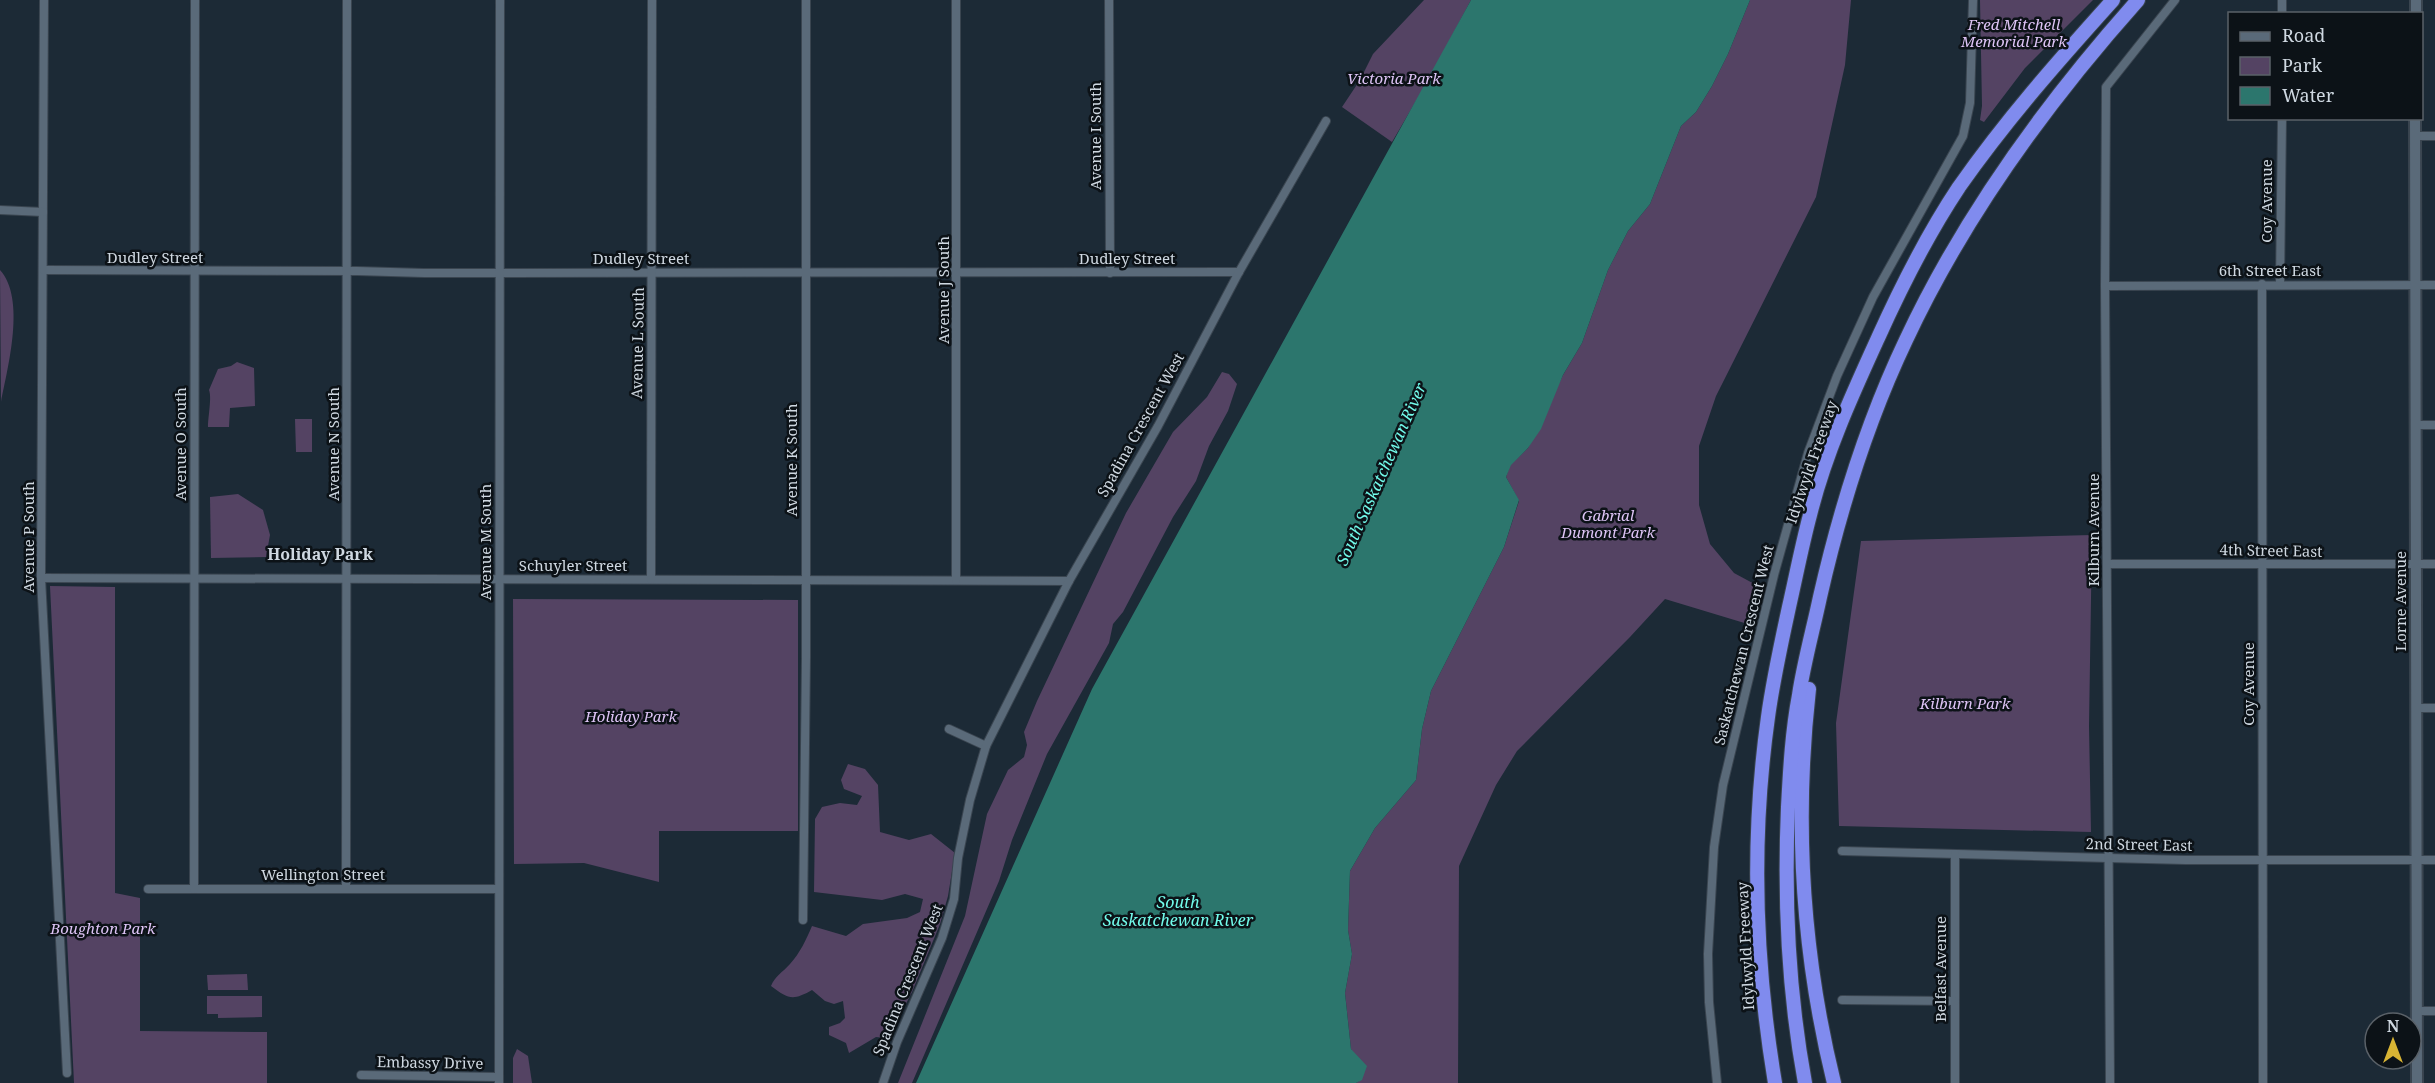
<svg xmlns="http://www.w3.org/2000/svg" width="2435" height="1083" viewBox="0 0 2435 1083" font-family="'Noto Serif',serif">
	<rect width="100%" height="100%" fill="#1c2a36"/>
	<g fill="#544363">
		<polygon points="1424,0 1471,0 1430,77 1392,142 1342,107 1360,80 1373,54"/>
		<polygon points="1750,0 1851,0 1845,65 1816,197 1716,396 1699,446 1699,505 1710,544 1734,573 1760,587 1751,625 1665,599 1630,637 1517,751 1496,785 1459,866 1458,1083 1356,1083 1362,1079 1351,1049 1345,993 1352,954 1348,930 1350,871 1375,828 1416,780 1422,729 1431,691 1504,547 1519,501 1506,477 1510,465 1528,448 1563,375 1582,343 1608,270 1628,231 1650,204 1681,126 1696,112 1712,86 1728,54"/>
		<polygon points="1980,0 2093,0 2025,68 1984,122 1980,120 1982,106"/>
		<path d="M0,270C26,299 8,366 1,402Z"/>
		<path d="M237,362L254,368L255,406L230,408L229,427H208C208,417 212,397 209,390L218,369L231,366Z"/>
		<polygon points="1222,372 1229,374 1237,384 1228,411 1209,446 1196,481 1173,517 1123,612 1113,624 1109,643 1047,754 1012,840 999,881 912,1083 898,1083 965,916 987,814 1008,770 1024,757 1027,745 1024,732 1037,701 1126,513 1173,432 1207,397"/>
		<polygon points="295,419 312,419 312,452 296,452"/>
		<polygon points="238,494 263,510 270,535 266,557 211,558 210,497"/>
		<polygon points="2092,535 2089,726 2091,832 1839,826 1836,723 1861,541"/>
		<polygon points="50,586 115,587 115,893 140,898 140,1031 267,1032 267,1083 74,1083"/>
		<polygon points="513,599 798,600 798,831 659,831 659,882 584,863 514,864"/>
		<path d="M848,764L865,769L878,785L880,832L909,840L931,834L955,853L948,896L940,924L912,992L893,1029L886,1038L876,1037L849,1053L846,1043L829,1035V1027L840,1023L845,1018L843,1001L834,1004L825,1001L812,990C793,1001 788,999 771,986C775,976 783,972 790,964C800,953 806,940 812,926L846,936L863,924L907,918L920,912L923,899L905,894L882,900L814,892L815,819L822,807L840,803L857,805L862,796L844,789L841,780Z"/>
		<polygon points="247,974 248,990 208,990 207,975"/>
		<polygon points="207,996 262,996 262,1017 218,1018 218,1014 207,1014"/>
		<polygon points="517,1049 528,1056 532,1083 513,1083 513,1058"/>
	</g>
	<polygon fill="#2c766d" points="1471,0 1750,0 1728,54 1712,86 1696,112 1681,126 1650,204 1628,231 1608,270 1582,343 1563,375 1541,429 1528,448 1511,465 1506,477 1519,500 1504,547 1431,691 1422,729 1416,780 1375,828 1350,871 1348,930 1352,954 1345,993 1351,1049 1367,1066 1362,1080 1356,1083 916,1083 1092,689"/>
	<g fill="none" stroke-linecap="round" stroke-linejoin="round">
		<g stroke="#3a4550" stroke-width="10">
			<g id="minor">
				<polyline points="44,0 41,578 67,1073"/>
				<polyline points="1109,0 1110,273"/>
				<polyline points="2282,0 2282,14"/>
				<polyline points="2415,136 2435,136"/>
				<polyline points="0,210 43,212"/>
				<polyline points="44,270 357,271 424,273 1239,272"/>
				<polyline points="2262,284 2263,1083"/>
				<polyline points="2280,284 2282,118"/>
				<polyline points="2105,286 2435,285"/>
				<polyline points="2416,425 2435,425"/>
				<polyline points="2107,564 2435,564"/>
				<polyline points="41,578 1069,581"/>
				<polyline points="651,579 652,0"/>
				<polyline points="956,580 956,0"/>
				<polyline points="2417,708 2435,708"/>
				<polyline points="949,729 986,746"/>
				<polyline points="1842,851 2185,860 2435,860"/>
				<polyline points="1955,854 1955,1083"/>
				<polyline points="346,888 347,0"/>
				<polyline points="148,889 499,889"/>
				<polyline points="194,889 195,0"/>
				<polyline points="803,920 806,658 806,0"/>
				<polyline points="1842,1000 1955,1001"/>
				<polyline points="2417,1011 2435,1011"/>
				<polyline points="361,1075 499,1077"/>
				<polyline points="499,1083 500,0"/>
				<polyline points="883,1083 897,1042 942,938 954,899 958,858 970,800 986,746 1069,581 1158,426 1239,272 1326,121"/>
				<polyline points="1717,1083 1709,1002 1708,954 1714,847 1723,785 1774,575 1808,453 1837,376 1873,297 1963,136 1970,103 1973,0"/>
				<polyline points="2110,1083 2105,286 2106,87 2175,0"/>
			</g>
		</g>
		<g stroke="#3a4550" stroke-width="14">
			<g id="secondary">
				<polyline points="2416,14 2416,0"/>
				<polyline points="2415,118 2417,1083"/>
			</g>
		</g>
		<g stroke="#3a4550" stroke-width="16">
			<g id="motorway">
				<path d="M1809,689C1794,822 1802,953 1834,1083"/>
				<path d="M1775,1083C1755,963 1751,838 1768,717C1773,680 1781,644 1789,607C1796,576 1802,545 1810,515C1825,454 1852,395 1878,338C1901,287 1927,235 1959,187C2006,120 2058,61 2113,0"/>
				<path d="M1805,1083C1788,991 1784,900 1788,807C1790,770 1792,732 1799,695C1804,662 1813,630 1820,597C1840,509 1867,422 1906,340C1964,216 2047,102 2138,0"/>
			</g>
		</g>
		<use href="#minor" stroke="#5a6a79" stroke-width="8"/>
		<use href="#secondary" stroke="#5a6a79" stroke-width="10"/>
		<use href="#motorway" stroke="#808bee" stroke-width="14"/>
	</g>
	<g text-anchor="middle" stroke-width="5" stroke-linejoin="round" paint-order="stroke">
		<g font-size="15" font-style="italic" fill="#dec4f6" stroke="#0c1217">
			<text x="2014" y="30">Fred Mitchell<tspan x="2014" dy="17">Memorial Park</tspan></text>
			<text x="1394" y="84">Victoria Park</text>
			<text x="1608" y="521">Gabrial<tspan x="1608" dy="17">Dumont Park</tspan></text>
			<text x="1965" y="709">Kilburn Park</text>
			<text x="631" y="722">Holiday Park</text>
			<text x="103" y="934">Boughton Park</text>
		</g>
		<g font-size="15" fill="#cfd8e1" stroke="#0c1217">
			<text transform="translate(1096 136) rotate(-90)" y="5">Avenue I South</text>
			<text transform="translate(2267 201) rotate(-90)" y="5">Coy Avenue</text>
			<text x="155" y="263">Dudley Street</text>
			<text x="641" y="264">Dudley Street</text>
			<text x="1127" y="264">Dudley Street</text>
			<text x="2270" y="276">6th Street East</text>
			<text transform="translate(944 290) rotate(-90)" y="5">Avenue J South</text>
			<text transform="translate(638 343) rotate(-89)" y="5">Avenue L South</text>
			<text transform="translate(1141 425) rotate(-61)" y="5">Spadina Crescent West</text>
			<text transform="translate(181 444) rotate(-90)" y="5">Avenue O South</text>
			<text transform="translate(334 444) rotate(-90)" y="5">Avenue N South</text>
			<text transform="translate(792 460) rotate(-90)" y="5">Avenue K South</text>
			<text transform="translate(1812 462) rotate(-71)" y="5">Idylwyld Freeway</text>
			<text transform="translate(2094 530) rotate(-90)" y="5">Kilburn Avenue</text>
			<text transform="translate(29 537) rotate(-90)" y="5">Avenue P South</text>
			<text transform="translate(486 542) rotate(-90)" y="5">Avenue M South</text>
			<text transform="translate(2271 551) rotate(1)" y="5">4th Street East</text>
			<text x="573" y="571">Schuyler Street</text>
			<text transform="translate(2401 601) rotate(-90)" y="5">Lorne Avenue</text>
			<text transform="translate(1744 645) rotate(-76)" y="5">Saskatchewan Crescent West</text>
			<text transform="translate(2249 684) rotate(-90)" y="5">Coy Avenue</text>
			<text transform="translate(2139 845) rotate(1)" y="5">2nd Street East</text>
			<text x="323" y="880">Wellington Street</text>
			<text transform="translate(1746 946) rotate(-93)" y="5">Idylwyld Freeway</text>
			<text transform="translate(1941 969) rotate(-90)" y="5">Belfast Avenue</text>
			<text transform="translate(908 980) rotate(-68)" y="5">Spadina Crescent West</text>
			<text transform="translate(430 1063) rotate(1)" y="5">Embassy Drive</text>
		</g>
		<g font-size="16" font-style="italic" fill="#72fbeb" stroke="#0c1217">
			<text transform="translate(1381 474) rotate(-66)" y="6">South Saskatchewan River</text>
			<text x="1178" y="908">South<tspan x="1178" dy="18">Saskatchewan River</tspan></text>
		</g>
		<g font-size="16" font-weight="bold" fill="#cfd8e1" stroke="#0c1217">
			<text x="320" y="560">Holiday Park</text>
		</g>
	</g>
	<rect x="2228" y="12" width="195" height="108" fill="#0c1217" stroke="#5a6168" stroke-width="1.5"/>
	<rect x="2240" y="32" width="30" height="9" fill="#5a6a79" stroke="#5a6168" stroke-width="1.5"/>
	<text x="2282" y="42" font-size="18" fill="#cfd8e1">Road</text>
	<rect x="2240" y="57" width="30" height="18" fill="#544363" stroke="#5a6168" stroke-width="1.5"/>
	<text x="2282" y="72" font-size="18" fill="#cfd8e1">Park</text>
	<rect x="2240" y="87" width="30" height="18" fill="#2c766d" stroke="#5a6168" stroke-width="1.5"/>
	<text x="2282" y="102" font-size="18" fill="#cfd8e1">Water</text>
	<g transform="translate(2393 1041)"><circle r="28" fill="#0c1217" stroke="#5a6168" stroke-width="1.5"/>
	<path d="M0-4.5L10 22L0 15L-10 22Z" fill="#d8b434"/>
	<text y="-9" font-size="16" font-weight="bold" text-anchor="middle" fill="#cfd8e1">N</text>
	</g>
</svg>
